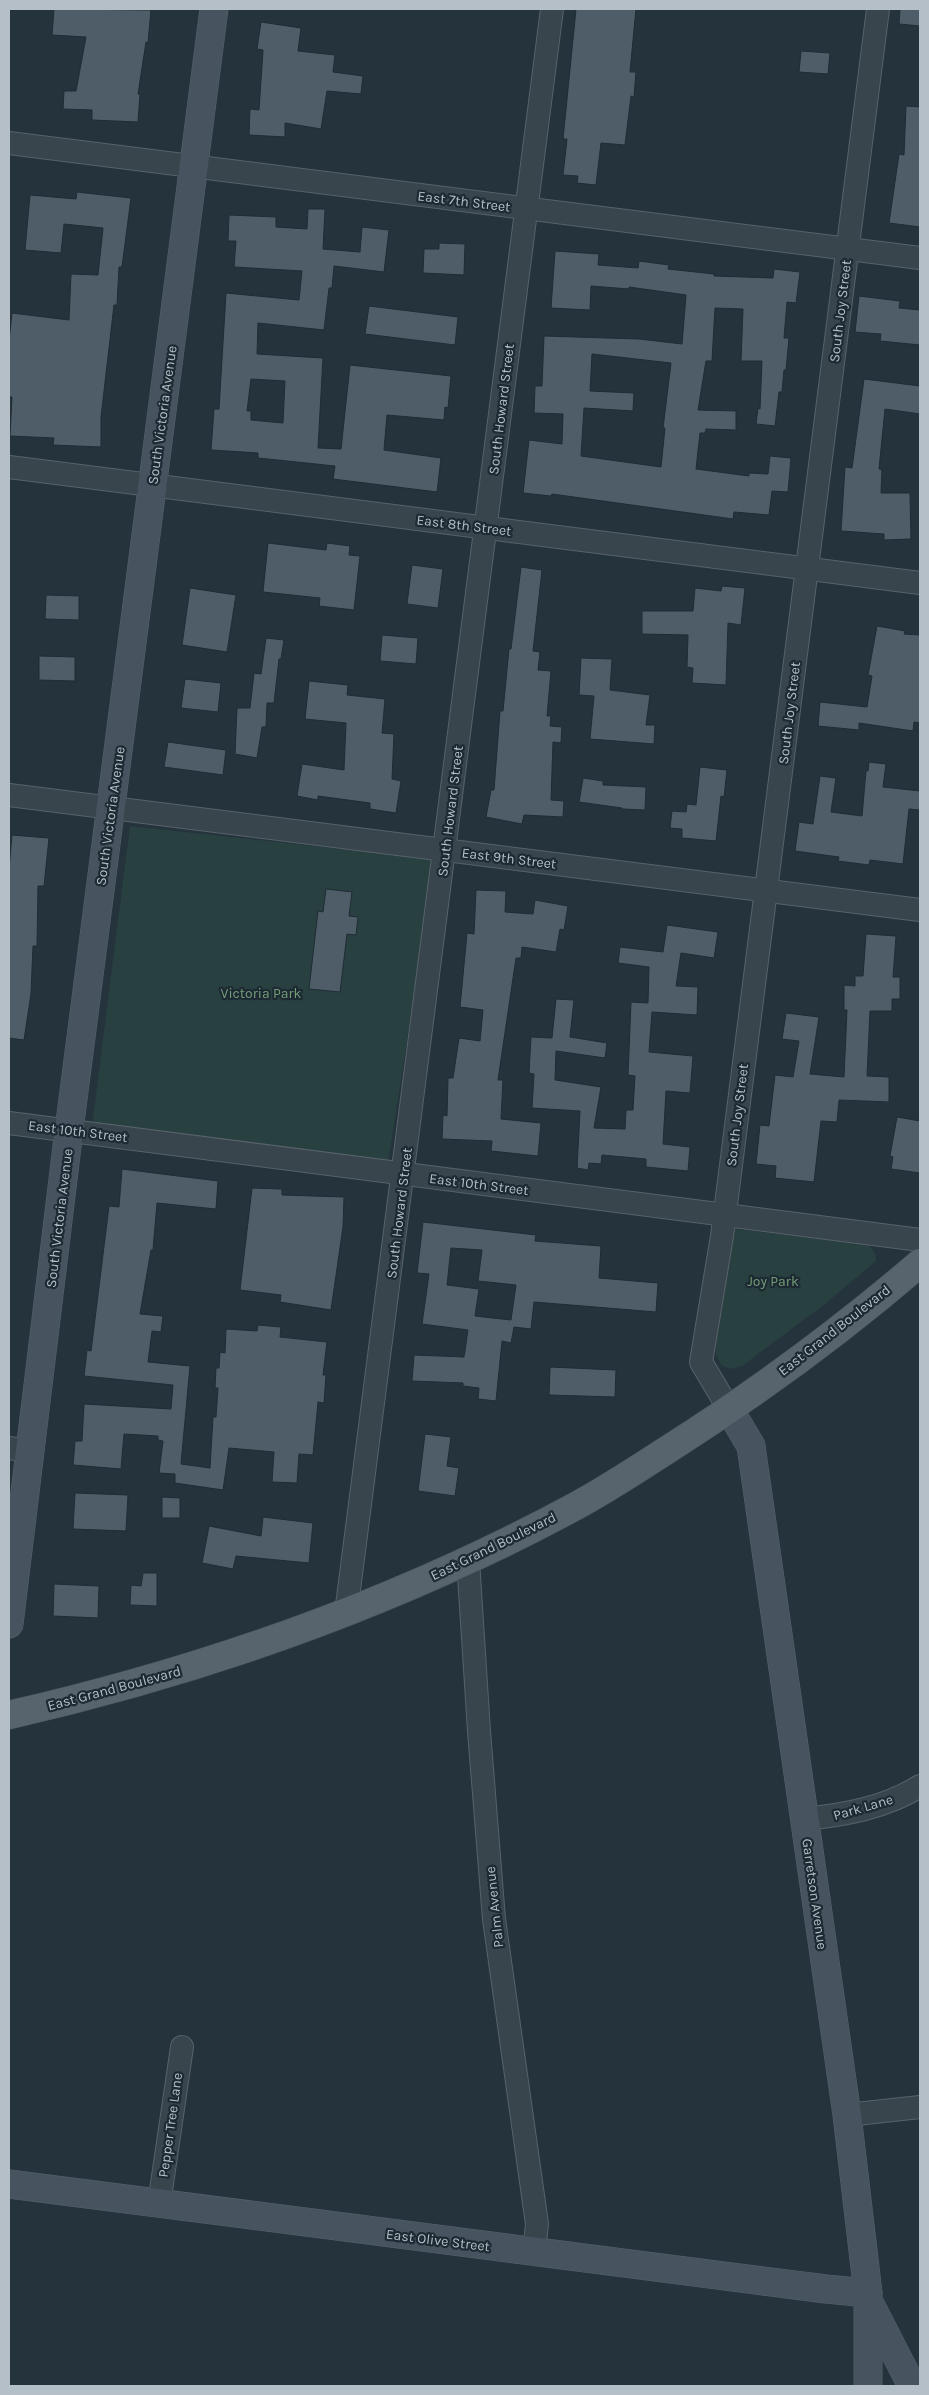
<svg xmlns="http://www.w3.org/2000/svg" width="929" height="2395" viewBox="0 0 929 2395" font-family="Karla,sans-serif">
	<rect width="100%" height="100%" fill="#25333d"/>
	<g fill="#28403f">
		<polygon points="130,826 435,859 388,1164 92,1126"/>
		<path d="M736,1229L865,1244C873,1247 876,1253 876,1261L825,1304L742,1366L731,1369L721,1365L716,1354V1347L730,1234Z"/>
	</g>
	<g fill="#4e5d68" stroke="#202c35" fill-rule="evenodd">
		<polygon points="54,9 151,10 148,43 146,42 138,94 140,94 138,122 92,120 92,110 63,109 64,91 76,91 86,37 52,35"/>
		<polygon points="576,9 636,9 630,72 636,72 634,97 631,96 625,145 601,143 596,185 577,183 578,176 563,175 567,139 563,139"/>
		<polygon points="900,9 920,9 920,26 899,24"/>
		<polygon points="261,22 301,28 298,51 335,55 333,72 363,76 361,94 327,91 321,129 285,123 285,137 249,135 250,109 259,110 263,50 257,49"/>
		<polygon points="801,51 830,53 828,74 799,72"/>
		<polygon points="906,106 920,107 920,227 889,223 899,154 904,155"/>
		<polygon points="77,192 131,198 122,267 119,267 117,305 114,305 101,417 101,447 53,445 54,438 10,436 12,397 9,397 9,341 12,313 69,320 71,274 98,275 103,228 64,224 61,253 25,250 30,195 76,199"/>
		<path d="M308,209H325L323,249L360,252L362,227L389,230L384,272L334,266L332,288H329L324,330L258,323L257,354L323,358L318,448L341,449L350,365L451,376L448,408L445,407L444,420L387,415L384,450L441,458L437,492L333,479L335,466L258,458V453L211,450L214,409H219L226,293L299,300L302,271L234,267L236,241H228L229,215L276,217V227L307,229ZM251,379L285,381L283,423L251,420V411H247Z"/>
		<polygon points="439,243 465,244 464,275 423,273 424,249 439,249"/>
		<path d="M555,251L599,254L598,265L638,268L639,261L669,265L668,269L714,274V276L773,278L774,269L800,272L796,303L787,302L784,338H789L786,370H784L782,392H779L775,426L756,424L758,408L760,409L762,361H741L743,309L715,308L712,361H706L698,410L736,411V430L706,429L705,433H700L696,469L749,476V473L768,474L770,456L791,458L788,492L772,491L769,515L734,512L733,519L552,494L551,496L523,493L529,440L562,444L563,414L534,413L535,386H542L544,336L639,339L682,344L686,295L629,287V289L591,286L590,310L551,308ZM592,354L671,363L663,428H665L661,467L581,456L584,408L633,411L634,393L590,391Z"/>
		<polygon points="859,296 900,301 899,308 920,310 920,345 880,341 881,334 855,332"/>
		<polygon points="369,306 458,317 455,345 365,334"/>
		<polygon points="864,379 920,386 920,414 885,409 879,469 882,470 881,493 910,493 911,539 884,540 884,534 841,531 845,467 852,468"/>
		<polygon points="268,543 326,550 327,543 350,546 349,555 360,556 354,610 319,606 320,598 263,592"/>
		<polygon points="412,565 443,569 438,608 407,604"/>
		<polygon points="521,567 542,570 533,651 540,652 538,670 551,671 547,716 551,716 550,726 562,727 561,743 553,742 551,800 564,801 563,817 524,815 522,824 486,817 491,790 494,790 500,711 503,711 509,649 511,649"/>
		<polygon points="722,586 745,588 741,625 728,623 726,685 692,683 693,668 687,667 688,635 642,634 642,611 693,611 695,588 721,591"/>
		<polygon points="190,588 236,595 227,652 182,645"/>
		<polygon points="46,595 79,596 79,620 45,619"/>
		<polygon points="877,626 905,631 904,634 920,635 920,723 914,722 913,731 859,723 859,730 818,726 820,702 867,707 872,676 868,675"/>
		<polygon points="382,635 418,638 416,664 380,661"/>
		<polygon points="266,638 284,640 281,659 279,659 274,703 267,703 266,727 262,727 257,758 235,754 237,708 250,708 254,673 261,674"/>
		<polygon points="39,656 75,657 75,681 39,680"/>
		<polygon points="581,658 612,659 610,690 650,695 646,725 655,725 654,744 590,739 594,696 579,695"/>
		<polygon points="185,679 221,683 218,712 181,708"/>
		<polygon points="309,681 348,685 347,695 385,699 382,733 394,734 392,779 401,781 396,813 370,809 370,803 318,796 318,800 297,796 302,764 344,770 346,723 305,719"/>
		<polygon points="168,742 226,750 223,775 164,767"/>
		<polygon points="869,762 886,764 883,787 920,791 920,810 909,809 903,864 870,860 869,865 838,861 839,857 795,851 799,822 813,824 820,776 836,778 831,812 862,816 866,771 868,771"/>
		<polygon points="700,767 727,770 724,797 721,796 716,841 682,838 682,829 670,828 672,811 686,812 687,804 696,805"/>
		<polygon points="583,778 603,781 603,785 646,787 645,810 622,809 622,808 579,802"/>
		<polygon points="12,835 49,838 44,886 38,886 37,946 33,946 31,994 24,1040 9,1038 9,869"/>
		<polygon points="326,889 352,892 349,916 358,917 356,935 347,934 340,992 309,989 318,911 323,912"/>
		<polygon points="476,890 506,891 505,912 533,914 535,900 568,906 564,930 560,929 556,952 522,947 521,958 516,958 498,1080 503,1080 501,1119 541,1123 538,1156 491,1151 492,1141 442,1139 443,1115 447,1116 448,1078 453,1078 459,1038 480,1041 483,1010 460,1007 467,933 474,934"/>
		<polygon points="667,925 718,932 714,958 681,953 676,986 698,987 697,1015 652,1012 649,1052 693,1056 690,1093 666,1091 663,1144 690,1147 688,1171 646,1167 646,1159 602,1155 601,1164 589,1163 588,1170 577,1168 580,1111 532,1108 534,1074 529,1073 531,1037 552,1038 556,999 574,1000 570,1037 607,1043 605,1058 556,1051 555,1080 601,1087 594,1128 625,1129 626,1110 633,1110 635,1076 628,1075 631,1002 648,1003 649,967 618,963 620,947 663,952"/>
		<polygon points="866,934 896,936 893,977 900,977 900,999 892,999 892,1011 870,1011 867,1076 889,1077 889,1102 839,1100 837,1122 821,1121 814,1182 775,1178 776,1166 756,1164 760,1125 769,1126 775,1075 793,1077 799,1041 782,1039 786,1013 819,1017 810,1074 844,1077 847,1010 844,1010 844,985 855,986 855,976 863,976"/>
		<polygon points="897,1117 920,1121 920,1173 891,1169 893,1157 890,1156"/>
		<polygon points="122,1169 218,1181 216,1209 157,1203 153,1250 151,1250 140,1314 163,1316 161,1332 152,1331 148,1362 190,1366 181,1464 210,1468 213,1417 216,1417 218,1388 215,1388 216,1368 219,1368 220,1352 225,1353 226,1329 257,1331 258,1325 281,1327 280,1337 327,1342 323,1375 326,1375 324,1403 318,1402 313,1455 299,1454 297,1483 272,1482 274,1452 229,1448 223,1490 175,1483 175,1474 159,1473 163,1441 158,1440 158,1436 124,1434 121,1469 73,1465 75,1441 82,1441 84,1404 171,1409 173,1385 84,1376 87,1350 91,1351 109,1206 119,1207"/>
		<polygon points="252,1188 282,1189 282,1195 344,1197 343,1227 331,1310 280,1302 281,1295 240,1290"/>
		<path d="M423,1222L536,1235L535,1241L601,1246L599,1278L658,1283L656,1312L534,1302L531,1329L514,1327L511,1343L502,1341L496,1401L478,1399L479,1388L463,1386V1383L412,1381L414,1355L464,1357L468,1330L422,1324L429,1274L417,1273ZM451,1248L482,1250L478,1281L516,1285L511,1320L475,1316L479,1289L447,1285Z"/>
		<polygon points="550,1367 616,1370 615,1397 549,1395"/>
		<polygon points="425,1434 451,1437 447,1466 459,1468 455,1496 418,1491"/>
		<polygon points="75,1493 128,1495 126,1531 73,1529"/>
		<polygon points="162,1497 180,1498 180,1518 162,1518"/>
		<polygon points="263,1517 313,1523 309,1563 236,1556 233,1569 202,1563 209,1526 261,1536"/>
		<polygon points="143,1573 157,1573 157,1606 130,1605 131,1585 141,1586"/>
		<polygon points="54,1584 99,1586 98,1618 53,1616"/>
	</g>
	<g fill="none" stroke-linecap="round" stroke-linejoin="round">
		<g stroke="#57626b" stroke-width="24">
			<g id="street">
				<polyline points="9,143 920,258"/>
				<polyline points="9,467 920,583"/>
				<polyline points="9,795 920,910"/>
				<polyline points="9,1123 920,1240"/>
				<polyline points="729,1409 701,1362 722,1236 878,9"/>
				<polyline points="9,1448 31,1451"/>
				<polyline points="468,1560 479,1731 494,1919 537,2224 534,2252"/>
				<polyline points="346,1613 552,9"/>
				<path d="M804,1819C844,1815 885,1808 920,1786"/>
				<polyline points="847,2115 920,2107"/>
				<polyline points="159,2204 182,2047"/>
			</g>
		</g>
		<g stroke="#57626b" stroke-width="29">
			<g id="secondary">
				<polyline points="729,1409 751,1446 847,2115 868,2293 868,2386"/>
				<polyline points="9,1624 69,1130 214,9"/>
				<polyline points="9,2184 826,2289 868,2293"/>
				<polyline points="871,2306 912,2386"/>
			</g>
		</g>
		<g stroke="#424e57" stroke-width="29">
			<path id="primary" d="M9,1715C206,1670 396,1603 574,1507C606,1490 636,1470 667,1450C755,1394 841,1331 920,1263"/>
		</g>
		<use href="#street" stroke="#39454d" stroke-width="22"/>
		<use href="#secondary" stroke="#475460" stroke-width="28"/>
		<use href="#primary" stroke="#57646d" stroke-width="28"/>
	</g>
	<g text-anchor="middle" stroke-width="4.5" stroke-linejoin="round" paint-order="stroke">
		<g font-size="14" fill="#b5bfc8" stroke="#1e2a33">
			<text transform="translate(464 201) rotate(7)" y="5">East 7th Street</text>
			<text transform="translate(840 311) rotate(-83)" y="5">South Joy Street</text>
			<text transform="translate(501 409) rotate(-83)" y="5">South Howard Street</text>
			<text transform="translate(162 415) rotate(-82)" y="5">South Victoria Avenue</text>
			<text transform="translate(464 525) rotate(7)" y="5">East 8th Street</text>
			<text transform="translate(789 713) rotate(-83)" y="5">South Joy Street</text>
			<text transform="translate(450 811) rotate(-83)" y="5">South Howard Street</text>
			<text transform="translate(110 816) rotate(-82)" y="5">South Victoria Avenue</text>
			<text transform="translate(509 858) rotate(7)" y="5">East 9th Street</text>
			<text transform="translate(737 1115) rotate(-83)" y="5">South Joy Street</text>
			<text transform="translate(78 1131) rotate(7)" y="5">East 10th Street</text>
			<text transform="translate(479 1184) rotate(7)" y="5">East 10th Street</text>
			<text transform="translate(399 1213) rotate(-83)" y="5">South Howard Street</text>
			<text transform="translate(59 1218) rotate(-83)" y="5">South Victoria Avenue</text>
			<text transform="translate(834 1330) rotate(-38)" y="5">East Grand Boulevard</text>
			<text transform="translate(493 1546) rotate(-26)" y="5">East Grand Boulevard</text>
			<text transform="translate(114 1688) rotate(-15)" y="5">East Grand Boulevard</text>
			<text transform="translate(863 1807) rotate(-16)" y="5">Park Lane</text>
			<text transform="translate(815 1894) rotate(82)" y="5">Garretson Avenue</text>
			<text transform="translate(494 1907) rotate(-96)" y="5">Palm Avenue</text>
			<text transform="translate(170 2125) rotate(-82)" y="5">Pepper Tree Lane</text>
			<text transform="translate(438 2240) rotate(7)" y="5">East Olive Street</text>
		</g>
		<g font-size="14" fill="#749e77" stroke="#1e2a33">
			<text x="261" y="998">Victoria Park</text>
			<text x="773" y="1286">Joy Park</text>
		</g>
	</g>
	<rect width="929" height="2395" fill="none" stroke="#b5bfc8" stroke-width="20"/>
</svg>
